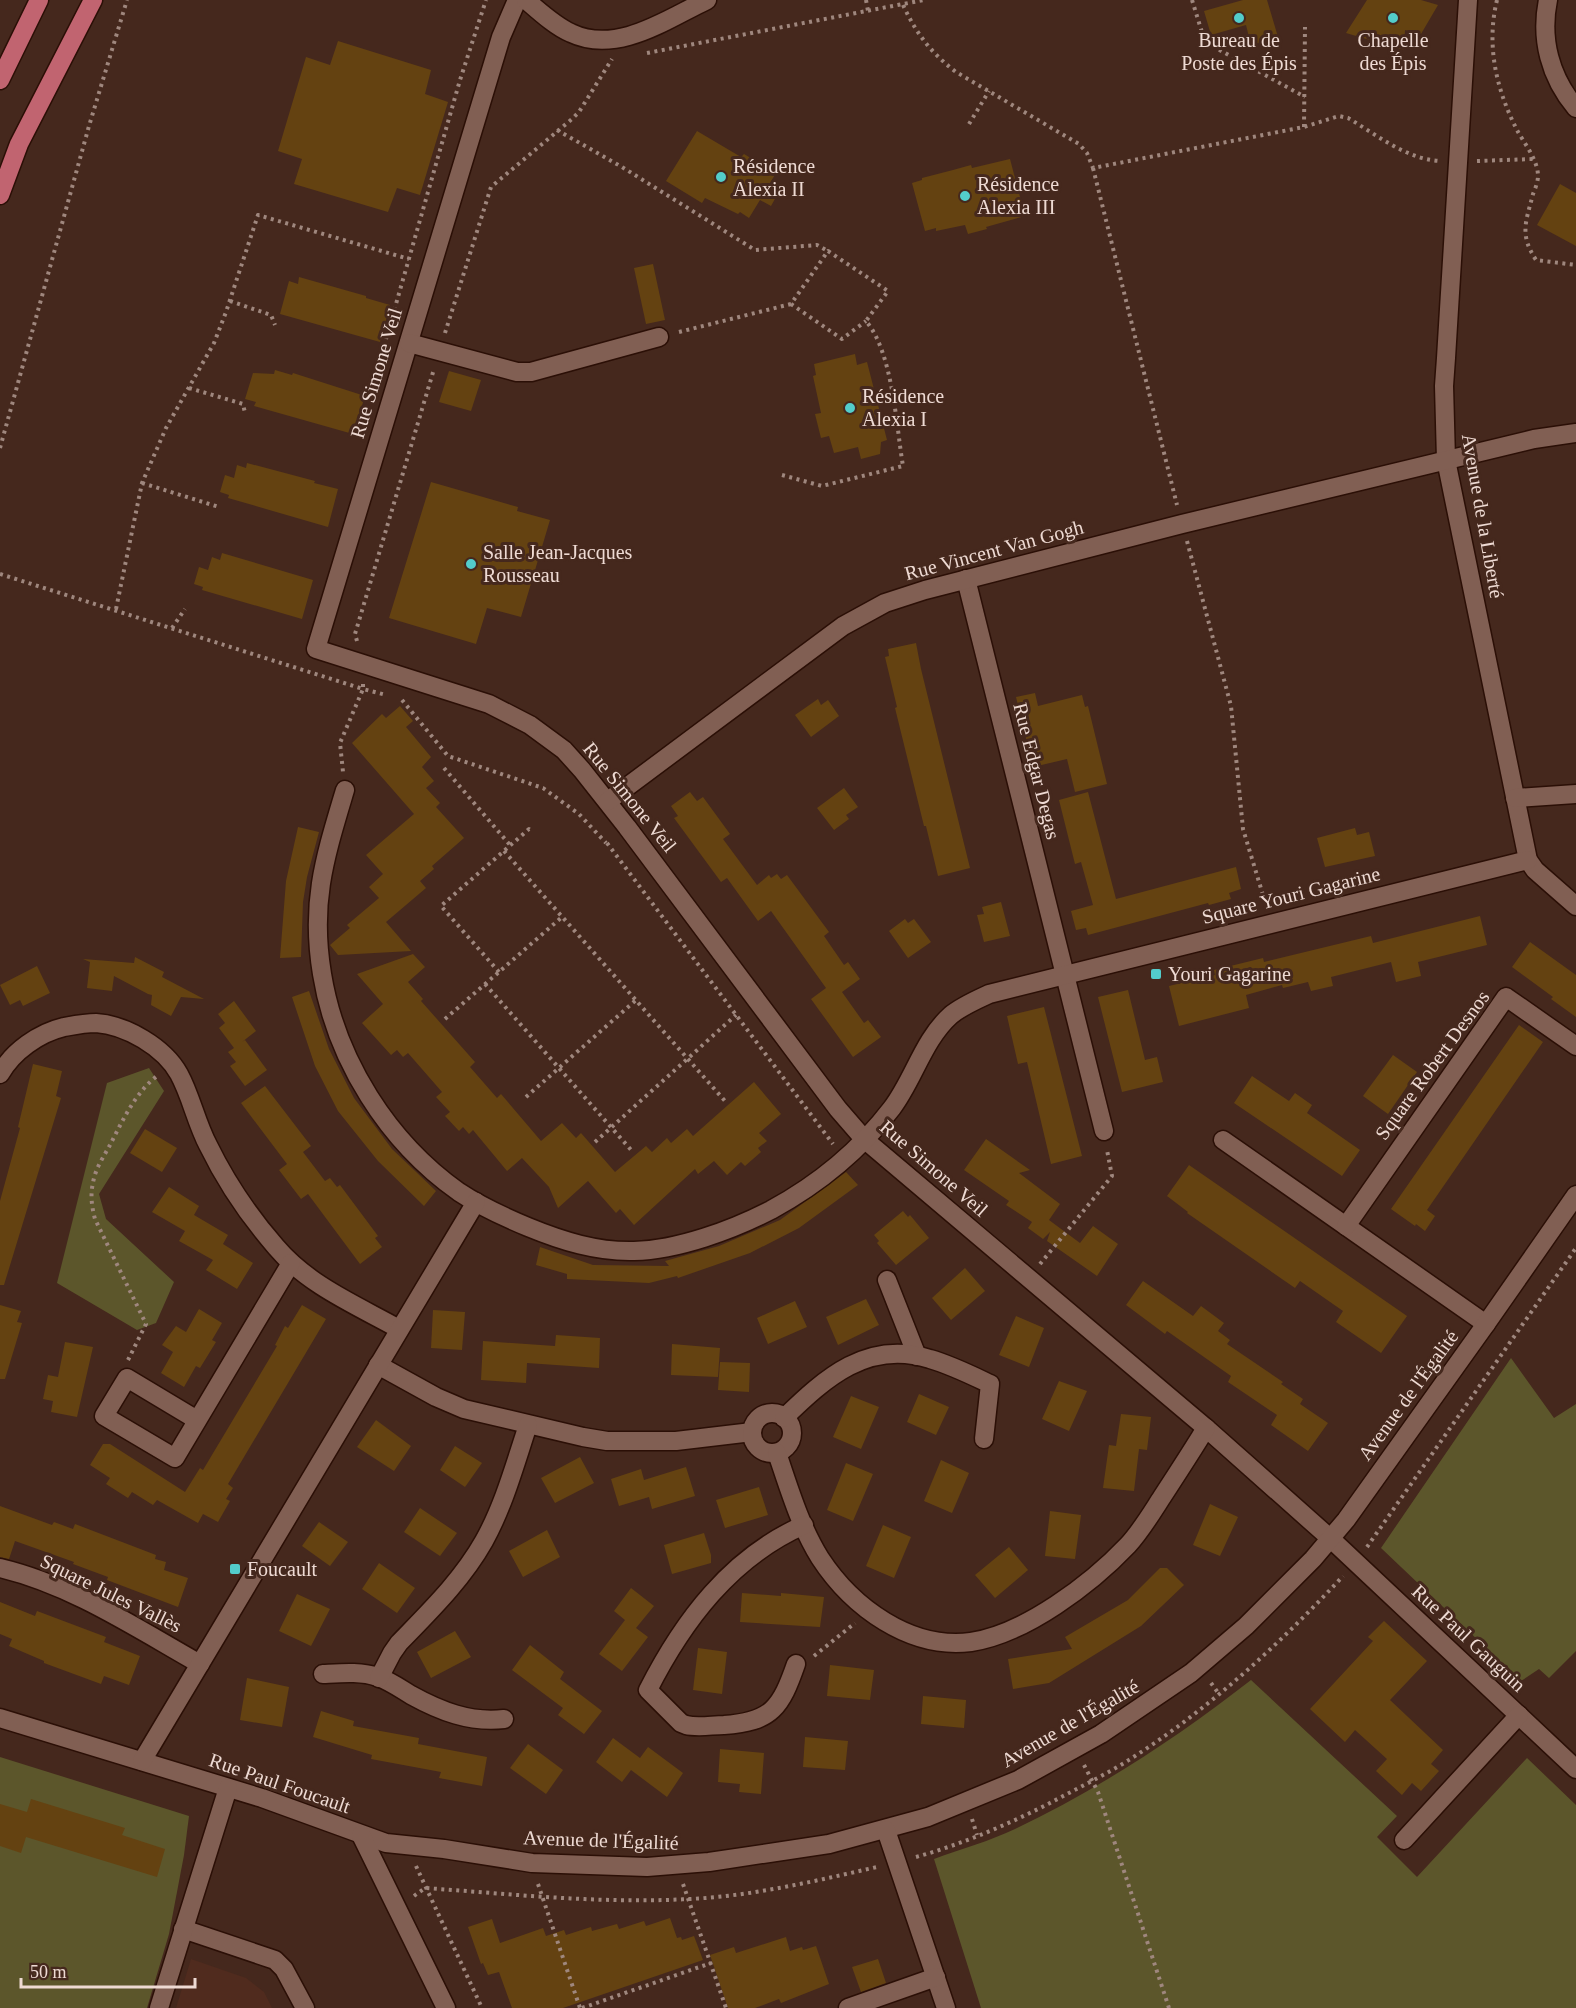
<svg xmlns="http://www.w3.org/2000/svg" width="1576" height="2008" viewBox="0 0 1576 2008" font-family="'Times New Roman',serif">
	<rect width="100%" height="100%" fill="#45281d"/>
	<polygon fill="#502b1e" points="191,1959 246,1978 264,1992 272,2008 176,2008"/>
	<g fill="#5c562b">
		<polygon points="149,1068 164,1091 99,1194 106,1219 174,1282 156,1323 137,1330 57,1283 107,1083"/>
		<polygon points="1511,1358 1554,1418 1576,1404 1576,1651 1549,1678 1539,1669 1521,1681 1381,1548"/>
		<path d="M1251,1680L1397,1816L1377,1837L1417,1877L1527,1758L1576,1805V2008H981L934,1859C961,1849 990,1841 1015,1829C1099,1789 1178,1737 1251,1680Z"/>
		<polygon points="0,1757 189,1816 184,1855 169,1934 147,2008 0,2008"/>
	</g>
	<g fill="#644211">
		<polygon points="1243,0 1267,0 1278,37 1251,45 1246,25 1211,35 1204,11"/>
		<polygon points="1367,0 1421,0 1438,5 1421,34 1405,30 1404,50 1346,33"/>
		<polygon points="338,41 431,70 425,94 448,102 420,195 397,188 388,212 294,184 302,159 278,151 306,57 330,65"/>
		<polygon points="697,131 741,157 744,154 776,173 770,183 781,188 771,206 760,200 749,218 740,212 738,214 705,198 702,203 666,181"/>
		<polygon points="1010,159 1025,216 986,227 987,229 968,234 965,225 936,231 936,228 925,231 912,183 922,180 922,178 953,170 971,165 972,168"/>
		<polygon points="1560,184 1576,193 1576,246 1537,225"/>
		<polygon points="653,264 665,320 646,324 634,268"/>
		<polygon points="299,277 366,296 366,298 390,305 380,342 280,314 289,281 298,284"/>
		<polygon points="855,354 857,365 867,362 887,440 881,442 880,454 861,459 858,447 834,453 829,436 821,438 815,414 821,413 813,376 816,375 814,364"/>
		<polygon points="275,370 292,375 293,373 365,396 353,434 254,406 256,402 245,399 253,373 274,374"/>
		<polygon points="449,371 481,380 471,411 439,402"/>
		<polygon points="247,463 315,481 314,483 338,489 328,527 228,498 229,495 220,492 225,475 234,478 237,465 246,468"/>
		<polygon points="431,482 518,507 517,511 550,520 521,617 487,608 476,644 389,618"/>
		<polygon points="222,553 313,580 302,619 202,590 203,587 194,584 199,567 208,570 212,557 220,560"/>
		<polygon points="916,643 921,669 970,868 938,876 926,826 924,826 895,708 897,707 885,657 889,656 888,649"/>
		<polygon points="1035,693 1038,706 1082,695 1085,707 1088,706 1107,784 1075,792 1067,759 1033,767 1016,697"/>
		<polygon points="818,699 821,705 828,700 839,716 811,737 795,715"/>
		<polygon points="400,706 413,721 406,727 431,757 422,767 434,781 426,788 440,803 436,807 464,838 432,866 434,869 420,881 426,888 386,922 411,951 338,955 330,945 350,928 347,925 379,898 369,887 383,874 366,855 414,814 352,743 382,714 386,718"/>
		<polygon points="844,788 858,807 846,815 849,819 834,830 817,808"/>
		<polygon points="690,792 697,801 703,797 730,834 723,839 757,885 769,875 771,878 777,874 781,879 787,875 829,932 824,936 844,965 848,962 860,979 842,992 864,1023 868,1020 881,1037 853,1057 811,999 826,988 771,911 758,921 727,878 721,882 674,818 678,816 671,806"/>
		<polygon points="1088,792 1116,899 1236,867 1241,889 1229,893 1231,899 1209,905 1208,903 1088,935 1086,928 1076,930 1071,911 1093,905 1081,862 1075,864 1059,800"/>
		<polygon points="298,827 319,832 307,877 303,902 301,957 280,958 286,881"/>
		<polygon points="1355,828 1357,835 1369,832 1375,856 1325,867 1317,838"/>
		<polygon points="1001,902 1010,936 984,942 977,915 984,914 982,907"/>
		<polygon points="1480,916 1487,945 1418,962 1421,976 1396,982 1391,962 1331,977 1333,986 1311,991 1308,982 1283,988 1282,985 1246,995 1249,1008 1179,1026 1169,986 1215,975 1214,970 1263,958 1264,962 1371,936 1373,943"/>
		<polygon points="905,919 908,923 914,919 931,942 908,958 889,931"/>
		<polygon points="1530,942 1576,975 1576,1017 1551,999 1553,997 1512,967"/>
		<polygon points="413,954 425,967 408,982 423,999 421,1001 475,1062 470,1067 497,1098 501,1094 541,1141 562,1123 576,1138 581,1133 615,1172 646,1146 652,1152 667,1138 671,1143 687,1129 693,1136 754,1082 781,1114 759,1133 767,1141 758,1148 761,1152 745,1166 741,1162 727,1175 714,1161 698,1174 695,1169 634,1225 620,1209 616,1213 588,1181 558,1208 549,1187 522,1158 507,1171 473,1130 469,1134 463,1127 459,1131 445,1116 450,1112 436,1097 442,1092 408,1053 403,1057 397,1050 391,1055 362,1023 383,1004 357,974"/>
		<polygon points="135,957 164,972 162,977 204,999 181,997 171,1016 151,1005 152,995 148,994 114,976 112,991 87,988 90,962 83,959 134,963"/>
		<polygon points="37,966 50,993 23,1006 20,1000 10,1005 0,985"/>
		<polygon points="1128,990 1145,1060 1157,1057 1163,1082 1122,1092 1098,997"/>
		<polygon points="309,991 329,1049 354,1098 392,1149 436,1191 424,1206 378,1161 338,1111 315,1066 292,997"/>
		<polygon points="234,1001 256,1031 242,1042 245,1040 267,1070 245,1086 230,1066 236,1062 228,1052 234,1048 219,1028 225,1023 218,1014"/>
		<polygon points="1044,1007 1082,1156 1051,1164 1027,1062 1018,1064 1007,1016"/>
		<polygon points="1519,1025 1543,1042 1427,1210 1435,1216 1425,1231 1416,1224 1415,1226 1391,1209"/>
		<polygon points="1393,1055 1417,1072 1388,1114 1363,1096"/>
		<polygon points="33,1064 62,1071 56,1096 61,1098 4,1285 0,1285 0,1201 20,1128 18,1127"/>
		<polygon points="1252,1076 1289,1101 1295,1093 1312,1105 1307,1113 1360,1150 1342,1176 1234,1103"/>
		<polygon points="265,1086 311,1146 303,1152 325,1181 330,1178 337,1187 340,1185 378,1236 375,1238 382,1247 360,1264 308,1194 301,1199 279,1170 287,1164 241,1103"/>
		<polygon points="145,1129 177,1148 162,1172 130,1153"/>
		<polygon points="986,1139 1030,1170 1019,1173 1060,1204 1049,1220 1080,1243 1093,1226 1118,1244 1097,1276 1047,1241 1050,1232 1043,1239 1028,1228 1032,1222 1006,1205 1009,1201 964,1170"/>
		<polygon points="1189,1165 1407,1316 1381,1353 1336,1322 1343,1311 1300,1281 1295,1288 1187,1213 1188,1212 1167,1196"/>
		<polygon points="846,1172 858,1185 799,1228 750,1253 678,1278 677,1276 649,1283 567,1279 567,1274 536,1265 540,1247 593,1265 669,1266 665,1261 719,1246 780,1220"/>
		<polygon points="169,1187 199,1206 194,1215 228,1235 223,1244 253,1263 237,1289 206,1270 213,1260 179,1241 185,1231 152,1212"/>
		<polygon points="903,1211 908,1217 910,1215 929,1238 896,1265 877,1243 879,1241 874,1235"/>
		<polygon points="965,1268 985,1291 951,1320 932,1298"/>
		<polygon points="1143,1281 1193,1316 1201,1306 1224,1323 1218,1331 1230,1340 1227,1344 1283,1382 1281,1384 1303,1399 1300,1404 1328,1423 1308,1451 1271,1425 1277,1415 1228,1382 1231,1376 1167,1331 1165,1334 1126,1305"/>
		<polygon points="866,1299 879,1325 838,1345 826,1317"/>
		<polygon points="795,1301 807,1327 768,1344 757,1318"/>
		<polygon points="0,1305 21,1311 17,1322 22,1323 5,1379 0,1379"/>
		<polygon points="302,1305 326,1319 228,1484 233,1488 226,1499 230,1501 218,1522 203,1514 198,1523 157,1500 153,1505 132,1492 128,1498 106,1484 110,1478 90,1465 103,1444 110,1444 185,1492 200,1468 203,1470 277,1346 275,1345 285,1326 288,1328"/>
		<polygon points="199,1309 222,1323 212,1340 216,1342 200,1368 196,1366 184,1387 161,1373 173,1352 162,1345 176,1326 186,1332"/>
		<polygon points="433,1310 465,1312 462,1350 431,1348"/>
		<polygon points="1016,1316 1044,1328 1029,1367 999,1355"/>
		<polygon points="556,1335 600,1338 599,1368 527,1363 526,1383 481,1380 483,1341 555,1346"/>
		<polygon points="65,1342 93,1347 77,1417 51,1412 53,1401 43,1399 48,1375 58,1377"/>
		<polygon points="672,1344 720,1348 718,1377 671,1375"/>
		<polygon points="720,1362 750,1363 749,1392 718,1390"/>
		<polygon points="1059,1381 1087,1391 1069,1431 1042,1419"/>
		<polygon points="919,1394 949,1407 936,1435 907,1422"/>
		<polygon points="851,1396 879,1407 861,1449 833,1437"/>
		<polygon points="1121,1414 1151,1417 1147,1450 1139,1449 1134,1491 1103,1488 1109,1445 1116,1446"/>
		<polygon points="376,1420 411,1446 394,1471 357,1447"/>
		<polygon points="455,1446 482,1463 465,1487 440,1470"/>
		<polygon points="580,1457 594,1483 555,1503 541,1478"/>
		<polygon points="941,1460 969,1473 952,1513 924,1501"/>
		<polygon points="846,1463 873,1474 853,1521 827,1510"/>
		<polygon points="686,1467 695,1496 652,1509 649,1497 619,1506 611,1479 641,1469 644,1480"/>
		<polygon points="759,1487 768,1515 725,1528 716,1500"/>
		<polygon points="1210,1504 1238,1517 1220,1556 1193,1545"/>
		<polygon points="0,1506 52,1525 54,1522 73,1529 75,1524 156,1555 155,1559 166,1562 164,1570 188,1578 178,1607 107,1580 108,1577 73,1564 74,1562 15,1541 9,1559 0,1557"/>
		<polygon points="420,1508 457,1533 440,1556 404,1532"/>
		<polygon points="1050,1511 1081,1515 1075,1559 1045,1556"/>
		<polygon points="319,1522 348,1542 330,1566 302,1546"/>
		<polygon points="883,1525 911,1537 894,1578 866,1566"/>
		<polygon points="547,1530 560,1557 523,1577 509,1551"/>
		<polygon points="704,1533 711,1555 711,1563 672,1574 664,1545"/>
		<polygon points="1009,1547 1028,1570 995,1598 975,1575"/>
		<polygon points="379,1563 415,1588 397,1613 362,1589"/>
		<polygon points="1160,1568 1167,1568 1184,1585 1141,1626 1049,1683 1013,1689 1008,1659 1072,1649 1065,1637 1128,1600"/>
		<polygon points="631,1588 654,1606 636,1628 648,1637 622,1671 599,1654 625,1620 614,1611"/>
		<polygon points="742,1593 781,1596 781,1593 824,1597 820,1627 740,1622"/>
		<polygon points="297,1594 330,1609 311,1646 279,1631"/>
		<polygon points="0,1602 35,1616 37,1611 106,1637 104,1642 140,1656 129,1685 104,1676 101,1684 44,1663 44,1661 9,1646 12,1639 0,1634"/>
		<polygon points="1384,1621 1427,1661 1390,1700 1443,1750 1431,1764 1439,1771 1421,1791 1412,1783 1402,1795 1376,1771 1387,1759 1355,1730 1345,1742 1310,1709 1373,1641 1368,1637"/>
		<polygon points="455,1631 471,1657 431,1678 417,1652"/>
		<polygon points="530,1645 564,1672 560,1679 602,1711 584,1734 558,1715 563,1708 512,1670"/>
		<polygon points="698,1648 727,1652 722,1694 693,1690"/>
		<polygon points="830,1665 874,1670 870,1700 827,1696"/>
		<polygon points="247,1678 289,1687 282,1727 240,1720"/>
		<polygon points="923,1696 966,1700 964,1728 921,1724"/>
		<polygon points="321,1711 354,1721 353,1726 419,1738 418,1744 487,1757 482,1786 439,1778 441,1772 371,1759 372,1755 313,1737"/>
		<polygon points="805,1737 848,1741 845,1770 803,1767"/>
		<polygon points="613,1738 640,1758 648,1747 683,1773 667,1797 631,1770 622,1782 596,1762"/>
		<polygon points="528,1744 563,1770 546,1794 510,1768"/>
		<polygon points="720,1749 764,1753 761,1794 739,1792 740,1784 718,1782"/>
		<polygon points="31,1799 125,1828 122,1835 165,1849 157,1877 26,1837 21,1853 0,1846 0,1804 27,1812"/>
		<polygon points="670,1918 677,1938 681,1937 682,1940 694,1936 703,1960 563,2008 512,2008 499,1972 488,1975 483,1963 481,1964 468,1927 492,1919 500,1943 543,1928 546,1936 564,1930 566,1935 591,1927 592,1931 617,1924 619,1929 644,1921 646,1926"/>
		<polygon points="786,1937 790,1951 802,1947 803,1950 816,1946 829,1984 781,2003 779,1999 755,2008 728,2008 710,1955 734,1947 736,1953"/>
		<polygon points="878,1959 886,1983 861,1992 852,1967"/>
	</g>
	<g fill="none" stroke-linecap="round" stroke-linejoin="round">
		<g stroke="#2b0f06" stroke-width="21">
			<g id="minor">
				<polyline points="517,0 501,37 316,649 489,704 530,725 564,750 582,770 627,827 838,1109 864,1139 1206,1428 1331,1539 1576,1769"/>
				<path d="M526,0C540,12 555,26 571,33C617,55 667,19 707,0"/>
				<polyline points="1468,0 1446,358 1444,386 1446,460 1528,860 1535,870 1576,906"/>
				<path d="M1548,0C1540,39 1550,77 1576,108"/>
				<polyline points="409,343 517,372 531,372 659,337"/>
				<polyline points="966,579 1104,1131"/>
				<path d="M345,790C325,857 310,902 322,974C336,1060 388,1142 459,1192C480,1206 504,1217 528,1227C562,1241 597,1252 634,1251C678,1250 732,1230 771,1210C817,1185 860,1150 892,1108C914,1079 923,1040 951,1015C962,1006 976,1000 989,994L1528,860"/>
				<polyline points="1515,798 1576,794"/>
				<polyline points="608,801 843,626 885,603 925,590 1182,524 1534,439 1576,433"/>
				<path d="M0,1074C13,1051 39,1033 64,1027C75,1025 85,1023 96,1023C126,1025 164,1047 179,1074C191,1096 196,1122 208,1145C226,1182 249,1216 276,1247C308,1285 356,1305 399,1329"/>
				<polyline points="1223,1140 1486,1324"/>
				<polyline points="1346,1226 1506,997 1576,1046"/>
				<polyline points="887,1280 917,1356"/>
				<polyline points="378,1365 436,1397 464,1409 583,1437 607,1441 676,1441 752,1432"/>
				<circle cx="772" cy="1433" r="20"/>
				<path d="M784,1418C825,1378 868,1339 930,1359C951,1365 971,1375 990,1384L984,1439"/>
				<polyline points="197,1420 127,1378 104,1416 175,1458 291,1263"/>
				<path d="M777,1453C789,1488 800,1526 820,1558C852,1607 910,1650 971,1642C1025,1634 1091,1584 1128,1545C1141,1531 1151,1514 1162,1497C1177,1474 1192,1451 1206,1428"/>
				<path d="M0,1568C72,1585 136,1628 200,1664"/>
				<path d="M796,1664C781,1707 772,1722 724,1725C712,1725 698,1728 686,1725L681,1723L648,1690C683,1621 731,1557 804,1525"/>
				<path d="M323,1674C341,1673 361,1671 378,1677C390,1681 401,1689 411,1695C440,1711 470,1723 504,1719"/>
				<path d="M379,1678L392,1653L399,1643C430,1611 462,1580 484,1541C504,1505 515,1464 528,1425"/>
				<polyline points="0,1718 262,1798 386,1843 444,1849 532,1863 647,1867 709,1862 829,1844 928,1817 1018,1780 1101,1734 1191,1673 1246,1626 1313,1559 1346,1520 1486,1324 1576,1195"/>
				<polyline points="142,1761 476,1202"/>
				<polyline points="886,1830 946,2008"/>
				<polyline points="361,1835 446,2008"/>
				<polyline points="1404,1840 1519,1715"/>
				<polyline points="183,1929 275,1960 284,1969 305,2008"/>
				<polyline points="159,2008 228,1788"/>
				<polyline points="848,2008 936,1977"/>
			</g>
		</g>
		<g stroke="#2b0f06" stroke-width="21">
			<g id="major">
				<polyline points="0,80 39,0"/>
				<polyline points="0,195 19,144 93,0"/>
			</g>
		</g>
		<g stroke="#9f877e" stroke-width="4" stroke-dasharray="3 4.5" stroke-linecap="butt">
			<polyline points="866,0 868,11"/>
			<polyline points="1192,0 1205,42 1305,97"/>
			<path d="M1497,0C1486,45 1496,89 1517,130C1524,143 1538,160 1538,176C1538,182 1535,189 1533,194C1526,222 1519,234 1536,260L1576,265"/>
			<path d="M903,5C916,33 931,53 956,72L1079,144L1087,153L1093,168L1304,127L1339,116L1348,118C1377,135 1406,159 1440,161"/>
			<polyline points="647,53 924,0"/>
			<polyline points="969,124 989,91"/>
			<polyline points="1304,127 1305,27"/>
			<polyline points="557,130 622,167 755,250 817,245 828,251"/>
			<polyline points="1477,161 1533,159"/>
			<polyline points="1093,168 1177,505"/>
			<polyline points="230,301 271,315 275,325"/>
			<polyline points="679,332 791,304"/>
			<polyline points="445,333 491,187 572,119 579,112 612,59"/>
			<polyline points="386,339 460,80 486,0"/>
			<polyline points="189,388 243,404 245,413"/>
			<polyline points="0,448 89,126 127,0"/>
			<path d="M782,475L822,486L903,466C896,425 893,353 866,321L888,291L828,251L791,304L842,339L866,321"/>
			<polyline points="142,483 219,507"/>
			<polyline points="1187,541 1231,706 1243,829 1266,905"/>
			<polyline points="0,574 363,689 340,743 343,772"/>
			<polyline points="116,609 142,483 166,428 214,343 226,312 258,215 409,259"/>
			<polyline points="172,628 185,609"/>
			<polyline points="357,641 355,634 434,369"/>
			<polyline points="363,684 363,689 386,695"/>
			<polyline points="402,700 448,756 543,788 579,814 606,843"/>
			<polyline points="444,768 510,845"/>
			<polyline points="607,843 833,1144"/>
			<polyline points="504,851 725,1101"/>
			<polyline points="499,972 441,906 529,829 533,832"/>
			<polyline points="485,984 632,1151"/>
			<polyline points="445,1019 562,917"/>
			<polyline points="526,1097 636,1000"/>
			<polyline points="595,1142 736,1015"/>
			<polyline points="1040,1264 1112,1176 1107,1150"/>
			<path d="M128,1360L146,1324L95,1219C92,1208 90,1195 93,1183C95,1169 104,1156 110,1145C123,1120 135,1093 157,1076"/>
			<polyline points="1367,1547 1576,1248"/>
			<polyline points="814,1656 855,1623"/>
			<polyline points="1211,1683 1219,1694"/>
			<polyline points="1084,1765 1098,1792 1169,2008"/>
			<polyline points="972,1819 977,1835"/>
			<path d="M916,1857C963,1844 1009,1824 1052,1802C1076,1789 1101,1777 1124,1763C1206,1712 1278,1646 1343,1576"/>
			<polyline points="416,1866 482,2008"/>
			<polyline points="538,1884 580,2008"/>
			<polyline points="683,1884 726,2008"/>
			<path d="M414,1896L425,1888C512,1894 601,1904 689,1899C753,1896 815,1881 877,1867"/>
			<polyline points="582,2008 711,1963"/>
		</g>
		<use href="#minor" stroke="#815f53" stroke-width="18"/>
		<use href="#major" stroke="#c16470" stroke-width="18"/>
	</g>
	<g fill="#53cdcb" stroke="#45281d" stroke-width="2">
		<circle cx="1239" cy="18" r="6"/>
		<circle cx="1393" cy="18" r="6"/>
		<circle cx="721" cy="177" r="6"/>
		<circle cx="965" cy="196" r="6"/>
		<circle cx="850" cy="408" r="6"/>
		<circle cx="471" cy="564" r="6"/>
		<rect x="1150" y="968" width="12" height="12" rx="3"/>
		<rect x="229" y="1563" width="12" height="12" rx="3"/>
	</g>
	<g text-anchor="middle" stroke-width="6" stroke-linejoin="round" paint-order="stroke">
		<g font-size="20" fill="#eedad3" stroke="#45281d" text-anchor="start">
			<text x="1239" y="47" text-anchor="middle">Bureau de<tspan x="1239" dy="23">Poste des Épis</tspan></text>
			<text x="1393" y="47" text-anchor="middle">Chapelle<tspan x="1393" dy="23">des Épis</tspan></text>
			<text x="733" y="173">Résidence<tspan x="733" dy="23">Alexia II</tspan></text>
			<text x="977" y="191">Résidence<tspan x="977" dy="23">Alexia III</tspan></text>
			<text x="862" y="403">Résidence<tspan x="862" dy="23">Alexia I</tspan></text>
			<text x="483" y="559">Salle Jean-Jacques<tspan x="483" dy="23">Rousseau</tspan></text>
			<text x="1168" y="981">Youri Gagarine</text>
			<text x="247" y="1576">Foucault</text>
		</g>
		<g font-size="20" fill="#eedad3" stroke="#45281d">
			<text transform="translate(376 373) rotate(-73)" y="7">Rue Simone Veil</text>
			<text transform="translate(1483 516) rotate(80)" y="7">Avenue de la Liberté</text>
			<text transform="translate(994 550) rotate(-15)" y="7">Rue Vincent Van Gogh</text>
			<text transform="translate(1037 771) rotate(76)" y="7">Rue Edgar Degas</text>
			<text transform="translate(630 797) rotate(51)" y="7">Rue Simone Veil</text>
			<text transform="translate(1291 895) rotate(-14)" y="7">Square Youri Gagarine</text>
			<text transform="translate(1432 1065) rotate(-54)" y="7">Square Robert Desnos</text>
			<text transform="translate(934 1168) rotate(41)" y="7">Rue Simone Veil</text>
			<text transform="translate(1408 1395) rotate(-54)" y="7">Avenue de l'Égalité</text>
			<text transform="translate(111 1593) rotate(26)" y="7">Square Jules Vallès</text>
			<text transform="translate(1469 1638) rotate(43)" y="7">Rue Paul Gauguin</text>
			<text transform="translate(1070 1723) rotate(-30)" y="7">Avenue de l'Égalité</text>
			<text transform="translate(280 1783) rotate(19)" y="7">Rue Paul Foucault</text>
			<text transform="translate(601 1840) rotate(2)" y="7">Avenue de l'Égalité</text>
		</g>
	</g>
	<path d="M21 1978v9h174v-9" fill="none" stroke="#eedad3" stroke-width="3"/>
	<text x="30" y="1978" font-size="18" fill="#eedad3" stroke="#45281d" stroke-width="4.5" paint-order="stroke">50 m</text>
</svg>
